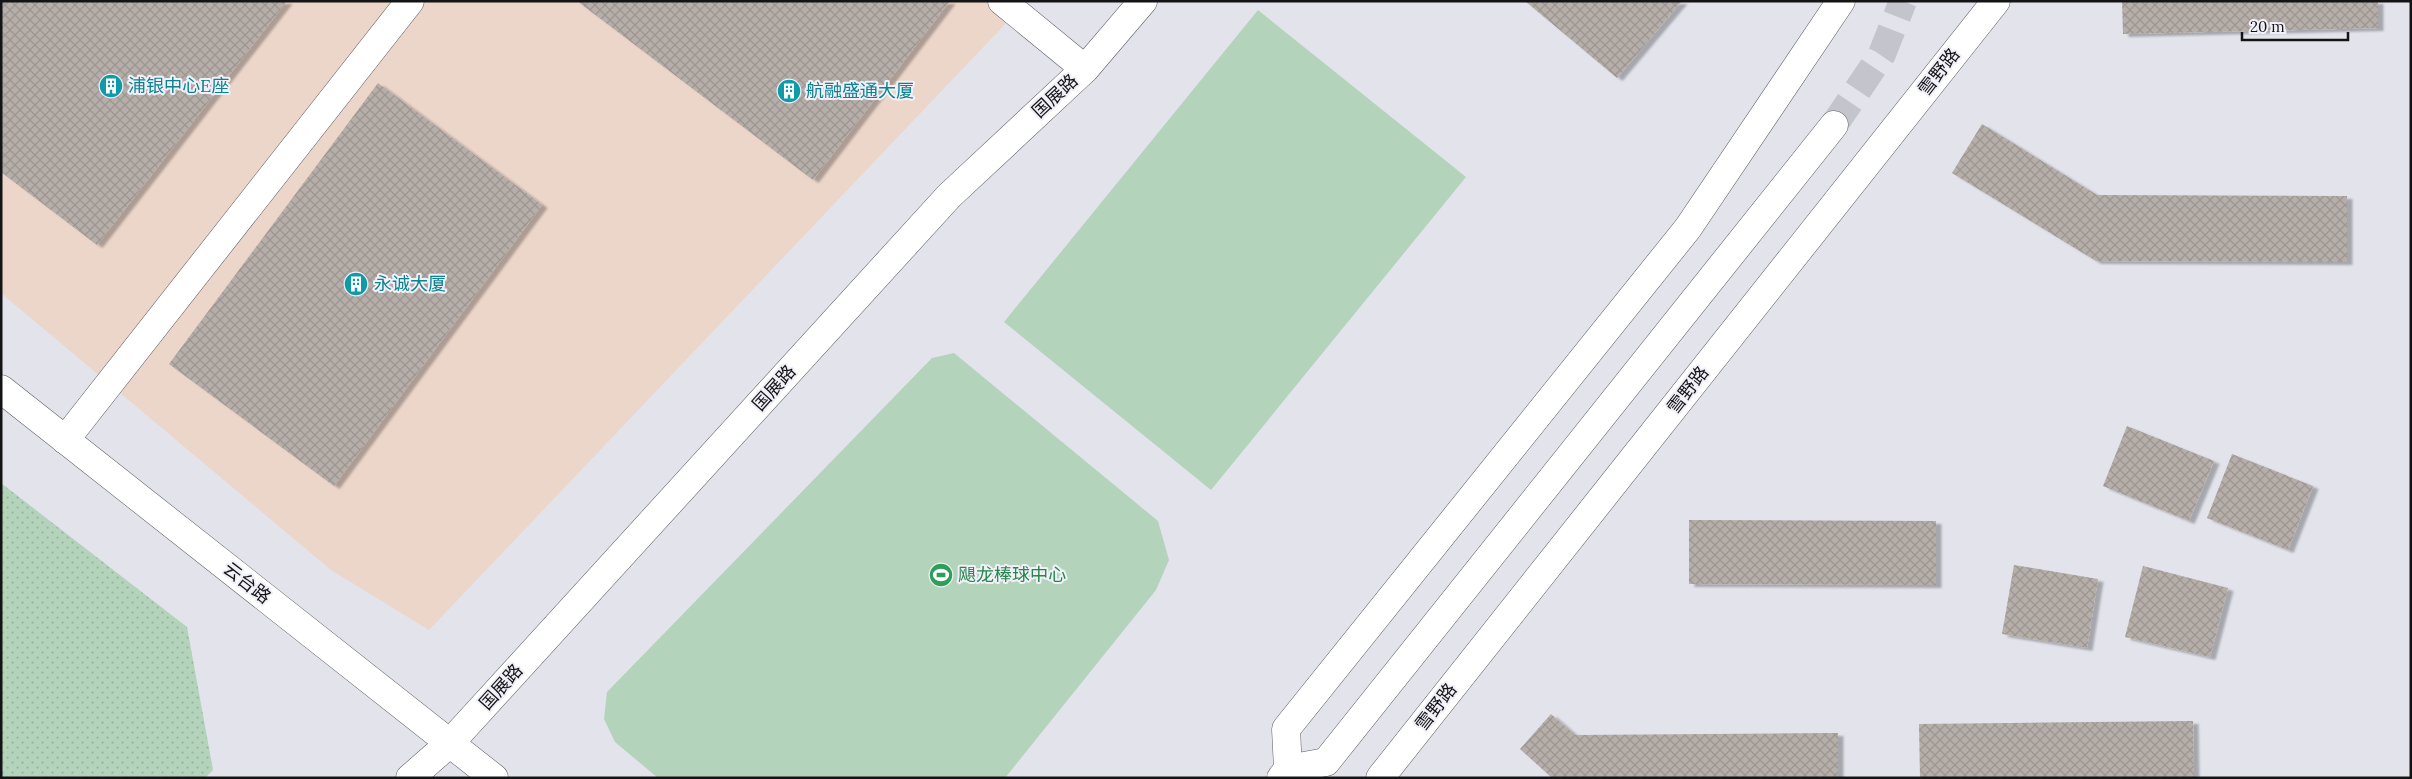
<svg xmlns="http://www.w3.org/2000/svg" width="2412" height="779" viewBox="0 0 2412 779" font-family="Lora,'Noto Sans SC',serif">
	<defs>
		<pattern id="park-dots" width="8" height="8" patternUnits="userSpaceOnUse" patternTransform="scale(1.25)"><rect width="8" height="8" fill="#b3d3bb"/><path d="M2 2h.1M6 6h.1" fill="none" stroke="#99b4a0" stroke-width="1.8" stroke-linecap="round"/></pattern>
		<pattern id="building-cross-hatch" width="8" height="8" patternUnits="userSpaceOnUse" patternTransform="scale(1.25)"><rect width="8" height="8" fill="#b6aea9"/><path d="M0 0l8 8M0 8l8-8" fill="none" stroke="#9c9591"/></pattern>
		<filter id="shadow"><feDropShadow dx="5.5" dy="3" stdDeviation="1" flood-color="#0004"/></filter>
	</defs>
	<rect width="100%" height="100%" fill="#e3e3ec"/>
	<polygon fill="#ecd5c9" points="1,1 1027,1 429,630 331,570 1,293"/>
	<polygon fill="url(#park-dots)" points="1,483 187,627 213,770 205,778 1,778"/>
	<g fill="#b3d3bb">
		<polygon points="1258,10 1466,177 1211,490 1004,322"/>
		<polygon points="954,353 1158,521 1169,560 1156,590 1005,778 658,778 615,742 604,719 607,692 932,358"/>
	</g>
	<g fill="url(#building-cross-hatch)" filter="url(#shadow)">
		<polygon points="1,1 287,1 97,245 1,172"/>
		<polygon points="577,1 950,1 813,180"/>
		<polygon points="1525,1 1682,1 1617,78"/>
		<polygon points="2122,1 2378,1 2378,28 2123,34"/>
		<polygon points="378,83 542,205 334,486 169,364"/>
		<polygon points="1982,124 2097,195 2347,196 2347,262 2096,261 1952,173"/>
		<polygon points="2127,426 2214,461 2189,521 2103,486"/>
		<polygon points="2232,454 2313,486 2288,550 2207,518"/>
		<polygon points="1689,520 1936,521 1936,585 1689,584"/>
		<polygon points="2014,565 2098,579 2087,648 2002,634"/>
		<polygon points="2143,566 2228,588 2210,657 2125,637"/>
		<polygon points="1551,714 1575,735 1838,733 1838,778 1552,778 1520,749"/>
		<polygon points="2193,721 2194,778 1920,778 1919,724"/>
	</g>
	<g fill="none" stroke-linecap="round" stroke-linejoin="round">
		<polyline stroke="#c4c4cc" stroke-width="28" stroke-dasharray="28 14" stroke-linecap="butt" points="1834,125 1882,54 1903,1"/>
		<g stroke="#5c5c63" stroke-width="29">
			<g id="street">
				<polyline points="1002,1 1085,69"/>
				<polyline points="1,389 494,778"/>
				<polyline points="65,440 410,1"/>
			</g>
		</g>
		<g stroke="#5c5c63" stroke-width="29">
			<g id="secondary">
				<polyline points="1288,769 1326,762 1834,125"/>
				<polyline points="410,778 450,743 949,196 1085,69 1143,1"/>
				<polyline points="1281,778 1288,769 1286,729 1688,228 1841,1"/>
				<polyline points="1380,778 1996,1"/>
			</g>
		</g>
		<use href="#street" stroke="#fff" stroke-width="28"/>
		<use href="#secondary" stroke="#fff" stroke-width="28"/>
	</g>
	<defs>
		<g id="building-disc" transform="scale(1.25)"><circle r="9.5" fill="#0f9aa8" stroke="#f1f0f9"/><path d="M-4-6H4V6H1V3H-1V6H-4ZM-2.5-4.3h1.7v1.8h-1.7ZM.8-4.3h1.7v1.8H.8ZM-2.5-1h1.7V.8h-1.7ZM.8-1h1.7V.8H.8Z" fill="#fff"/></g>
		<g id="stadium-disc" transform="scale(1.25)"><circle r="9.5" fill="#2e9e5b" stroke="#f1f0f9"/><path d="M0-5a6.5 5 0 1 0 0 10a6.5 5 0 1 0 0-10ZM-3.5-1.8h7v3.6h-7Z" fill="#fff"/></g>
	</defs>
	<g fill-rule="evenodd">
		<use href="#building-disc" x="111" y="86"/>
		<use href="#building-disc" x="789" y="91"/>
		<use href="#building-disc" x="356" y="284"/>
		<use href="#stadium-disc" x="941" y="575"/>
	</g>
	<g text-anchor="middle" stroke-width="4" stroke-linejoin="round" paint-order="stroke">
		<g font-size="18" fill="#141417" stroke="#f1f0f9">
			<text transform="translate(1939 72) rotate(-52)" y="6">雪野路</text>
			<text transform="translate(1055 96) rotate(-43)" y="6">国展路</text>
			<text transform="translate(774 388) rotate(-48)" y="6">国展路</text>
			<text transform="translate(1688 390) rotate(-52)" y="6">雪野路</text>
			<text transform="translate(247 583) rotate(38)" y="6">云台路</text>
			<text transform="translate(501 687) rotate(-48)" y="6">国展路</text>
			<text transform="translate(1436 707) rotate(-52)" y="6">雪野路</text>
		</g>
		<g font-size="18" fill="#0d838f" stroke="#f1f0f9" text-anchor="start">
			<text x="128" y="92">浦银中心E座</text>
			<text x="806" y="97">航融盛通大厦</text>
			<text x="374" y="290">永诚大厦</text>
		</g>
		<g font-size="18" fill="#27864d" stroke="#f1f0f9" text-anchor="start">
			<text x="958" y="581">飓龙棒球中心</text>
		</g>
	</g>
	<rect width="2412" height="779" fill="none" stroke="#141417" stroke-width="5"/>
	<path d="M2242 32v8h106v-8" fill="none" stroke="#141417" stroke-width="2.5"/>
	<text x="2250" y="32" font-size="15" fill="#141417" stroke="#f1f0f9" stroke-width="4" paint-order="stroke">20 m</text>
</svg>
